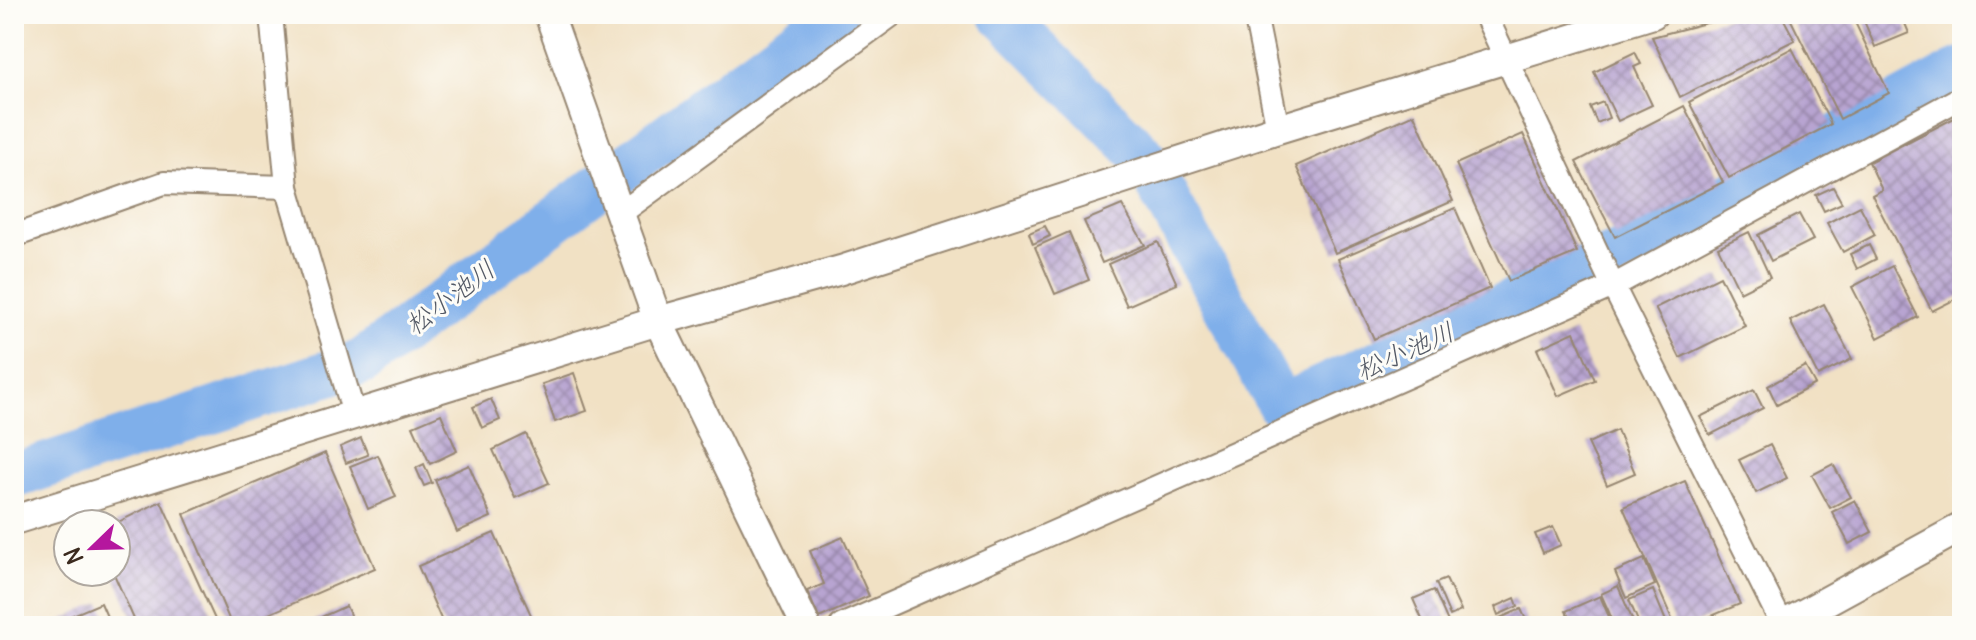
<svg xmlns="http://www.w3.org/2000/svg" width="1976" height="640" viewBox="0 0 1976 640" font-family="Delius,'Klee One',sans-serif">
	<defs>
		<pattern id="building-cross-hatch" width="8" height="8" patternUnits="userSpaceOnUse" patternTransform="scale(2)"><rect width="8" height="8" fill="#b8a4d1"/><path d="M0 0l8 8M0 8l8-8" fill="none" stroke="#9786a9"/></pattern>
	</defs>
	<rect width="100%" height="100%" fill="#fdfcf7"/>
	<filter id="ink" filterUnits="userSpaceOnUse"><feTurbulence type="fractalNoise" baseFrequency=".0125" numOctaves="2"/><feDisplacementMap in="SourceGraphic" scale="16" xChannelSelector="R" yChannelSelector="G"/><feConvolveMatrix kernelMatrix="1 2 1 2 8 2 1 2 1" color-interpolation-filters="sRGB"/></filter>
	<filter id="wash" filterUnits="userSpaceOnUse"><feTurbulence type="fractalNoise" baseFrequency=".006" numOctaves="4" result="noise"/><feDisplacementMap in="SourceGraphic" scale="32" xChannelSelector="R" yChannelSelector="G"/><feGaussianBlur stdDeviation="1.8" result="paint"/><feColorMatrix in="noise" values="0 0 0 0 0 0 0 0 0 0 0 0 0 0 0 0 0 1.4 0 .05"/><feComposite in="paint" operator="in"/></filter>
	<g filter="url(#wash)">
		<rect width="100%" height="100%" fill="#f1e1c4"/>
		<g fill="none" stroke-linecap="round" stroke-linejoin="round">
			<polyline stroke="#7fafea" stroke-width="8" points="827,43 869,14"/>
			<g stroke="#7fafea" stroke-width="46">
				<polyline points="1001,14 1143,156 1281,407 1640,244 1962,70"/>
				<polyline points="14,476 362,362 832,14"/>
			</g>
		</g>
		<g id="blocks">
			<g fill="url(#building-cross-hatch)">
				<polygon points="1741,14 1781,14 1795,40 1680,97 1652,37"/>
				<polygon points="1788,14 1851,14 1889,93 1840,119"/>
				<polygon points="1861,14 1901,14 1909,33 1875,47"/>
				<polygon points="1792,48 1831,124 1729,178 1689,102"/>
				<polygon points="1635,52 1641,64 1634,67 1652,105 1618,121 1594,72"/>
				<polygon points="1603,102 1609,118 1597,123 1590,107"/>
				<polygon points="1684,106 1723,182 1615,237 1576,162"/>
				<polygon points="1414,114 1453,201 1335,253 1296,166"/>
				<polygon points="1962,114 1962,296 1932,311 1872,195 1882,190 1869,162"/>
				<polygon points="1523,134 1577,252 1509,281 1456,164"/>
				<polygon points="1833,187 1842,203 1824,211 1816,195"/>
				<polygon points="1122,205 1145,245 1102,263 1084,221"/>
				<polygon points="1860,206 1875,235 1843,252 1827,223"/>
				<polygon points="1455,208 1490,288 1374,339 1338,259"/>
				<polygon points="1799,214 1813,240 1771,261 1758,235"/>
				<polygon points="1045,226 1050,236 1033,244 1029,233"/>
				<polygon points="1069,232 1089,280 1055,294 1035,247"/>
				<polygon points="1749,232 1770,277 1740,292 1718,247"/>
				<polygon points="1158,242 1177,284 1127,306 1108,264"/>
				<polygon points="1869,245 1876,259 1857,269 1850,254"/>
				<polygon points="1892,266 1918,317 1878,338 1852,287"/>
				<polygon points="1720,276 1745,326 1680,358 1655,308"/>
				<polygon points="1824,304 1852,359 1818,376 1790,321"/>
				<polygon points="1574,332 1595,380 1558,396 1537,349"/>
				<polygon points="1805,366 1815,384 1777,405 1768,386"/>
				<polygon points="574,373 587,411 555,422 542,384"/>
				<polygon points="1754,390 1763,408 1710,435 1700,417"/>
				<polygon points="491,399 500,420 482,428 473,407"/>
				<polygon points="441,414 457,451 430,464 413,426"/>
				<polygon points="1617,430 1635,473 1607,485 1588,443"/>
				<polygon points="526,434 549,483 515,498 493,450"/>
				<polygon points="361,438 368,455 346,463 340,447"/>
				<polygon points="1770,445 1787,478 1756,493 1739,460"/>
				<polygon points="325,453 375,568 241,626 232,626 184,514"/>
				<polygon points="378,455 396,497 368,509 350,466"/>
				<polygon points="424,464 432,483 424,486 416,468"/>
				<polygon points="1833,464 1851,497 1830,508 1812,475"/>
				<polygon points="469,465 491,517 457,532 435,480"/>
				<polygon points="1685,481 1740,604 1688,626 1675,626 1623,507"/>
				<polygon points="1855,500 1872,532 1849,544 1832,512"/>
				<polygon points="161,501 218,626 137,626 113,572 116,572 116,523"/>
				<polygon points="1553,527 1561,545 1543,553 1535,534"/>
				<polygon points="494,533 536,626 444,626 418,566"/>
				<polygon points="843,537 869,596 819,618 807,591 824,584 810,551"/>
				<polygon points="1644,559 1655,585 1626,598 1615,572"/>
				<polygon points="1446,579 1461,611 1450,616 1436,583"/>
				<polygon points="1618,586 1635,626 1615,626 1601,594"/>
				<polygon points="1434,590 1449,624 1445,626 1425,626 1413,599"/>
				<polygon points="1653,590 1668,626 1640,626 1629,600"/>
				<polygon points="1600,596 1613,626 1573,626 1566,611"/>
				<polygon points="1515,598 1518,606 1498,615 1495,607"/>
				<polygon points="101,603 111,626 64,626 61,620"/>
				<polygon points="346,606 355,626 301,626"/>
				<polygon points="1521,609 1529,626 1481,626"/>
			</g>
		</g>
	</g>
	<g filter="url(#ink)">
		<use href="#blocks" fill-opacity="0" stroke="#968671" stroke-width="2"/>
		<g fill="none" stroke-linecap="round" stroke-linejoin="round">
			<g stroke="#968671" stroke-width="26">
				<g id="minor">
					<polyline points="271,14 287,187 354,414"/>
					<polyline points="1255,14 1278,129"/>
					<polyline points="1485,14 1613,286 1783,626"/>
					<polyline points="621,213 893,14"/>
					<polyline points="14,236 164,183 287,187"/>
					<polyline points="841,626 1613,286 1962,97"/>
				</g>
			</g>
			<g stroke="#968671" stroke-width="32">
				<g id="tertiary">
					<polyline points="549,14 658,321 806,626"/>
					<polyline points="14,520 658,321 841,270 1278,129 1653,14"/>
					<polyline points="1781,626 1962,527"/>
				</g>
			</g>
			<use href="#minor" stroke="#fff" stroke-width="22"/>
			<use href="#tertiary" stroke="#fff" stroke-width="28"/>
		</g>
	</g>
	<g text-anchor="middle" stroke-width="6" stroke-linejoin="round" paint-order="stroke">
		<g font-size="26" font-style="italic" fill="#535965" stroke="#fdfcf7">
			<text transform="translate(450 297) rotate(-37)" y="9">松小池川</text>
			<text transform="translate(1405 351) rotate(-24)" y="9">松小池川</text>
		</g>
	</g>
	<rect width="1976" height="640" fill="none" stroke="#fdfcf7" stroke-width="48"/>
	<g transform="translate(92 548) rotate(247)"><circle r="38" fill="#fdfcf7" stroke="#afa8a0" stroke-width="2"/>
	<path d="M0-6L14 30L0 20L-14 30Z" fill="#b5179e"/>
	<text y="-12" font-size="22" font-weight="bold" text-anchor="middle" fill="#3b2a1e">N</text>
	</g>
</svg>
